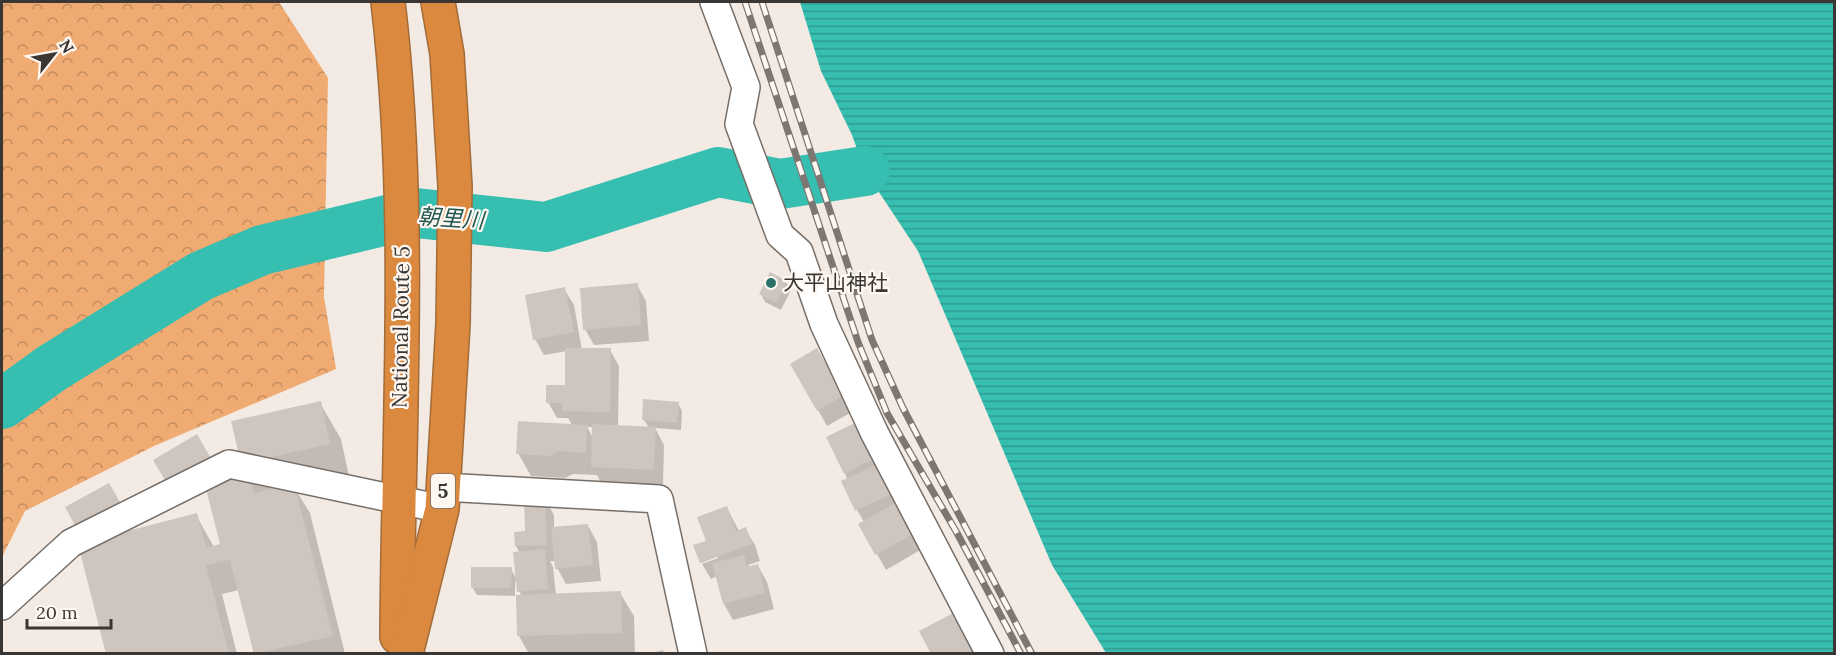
<svg xmlns="http://www.w3.org/2000/svg" width="1836" height="655" viewBox="0 0 1836 655" font-family="Lora,'Noto Sans JP',serif">
	<defs>
		<pattern id="forest-crowns" width="20" height="18" patternUnits="userSpaceOnUse" patternTransform="scale(1.5)"><rect width="20" height="18" fill="#f0ab72"/><path d="M2 6a3 3 0 1 1 6 0M12 15a3 3 0 1 1 6 0" fill="none" stroke="#c38c5e"/></pattern>
		<pattern id="water-rules" width="6" height="5" patternUnits="userSpaceOnUse" patternTransform="scale(1.5)"><rect width="6" height="5" fill="#36beb0"/><path d="M0 2.5h6" fill="none" stroke="#2f9b90"/></pattern>
	</defs>
	<rect width="100%" height="100%" fill="#f3eae3"/>
	<polygon fill="url(#forest-crowns)" points="2,2 279,2 328,78 324,297 336,369 154,446 25,511 2,557"/>
	<polygon fill="url(#water-rules)" points="800,2 1834,2 1834,653 1106,653 1052,565 918,251 865,171 852,135 821,71"/>
	<g fill="#0003" fill-rule="evenodd">
		<polygon points="786,282 791,290 781,310 765,302 761,294"/>
		<polygon points="637,285 646,301 649,341 594,345 585,329"/>
		<path d="M564,289L574,305L582,350H610L619,366L618,427L649,428L644,420L678,403L682,411L681,430L655,428L664,445L663,486L601,483L597,475L573,474L565,478L531,476L518,453L572,425L568,418H557L548,402L567,387V351L544,355L535,339ZM587,427H594L593,438Z"/>
		<polygon points="816,350 852,412 827,426 792,364"/>
		<polygon points="320,403 341,439 350,481 297,492 310,513 345,654 256,654 239,590 222,594 237,654 107,654 115,534 196,515 214,547 222,545 221,478"/>
		<polygon points="856,424 922,549 886,570 860,524 864,522 857,510 845,473"/>
		<polygon points="545,499 554,515 554,529 588,526 597,542 601,581 566,584 557,568 556,561 550,561 553,567 556,595 620,593 634,616 635,654 529,654 519,636 521,596 517,581 515,581 515,596 477,595 472,587 511,569 517,580 520,553 516,546 516,533 527,533"/>
		<polygon points="727,508 739,531 745,529 755,545 760,561 748,565 750,568 758,566 767,582 774,609 733,620 724,604 717,576 711,579 702,564 718,558 717,556 702,563 695,546 708,542"/>
		<polygon points="663,650 664,654 648,654"/>
	</g>
	<g fill="none" stroke-linecap="round" stroke-linejoin="round">
		<polyline stroke="#36beb0" stroke-width="50" points="2,404 52,368 201,276 262,250 416,213 546,227 718,172 780,184 865,171"/>
	</g>
	<g fill="#cec5bf">
		<polygon points="770,272 787,281 776,303 759,294"/>
		<polygon points="638,283 641,325 583,330 580,288"/>
		<polygon points="565,287 574,332 533,340 525,295"/>
		<polygon points="565,348 611,348 610,412 562,411 562,403 546,403 546,385 565,385"/>
		<polygon points="817,348 844,395 817,411 790,364"/>
		<polygon points="643,399 679,402 677,423 642,420"/>
		<polygon points="321,401 330,444 241,464 231,421"/>
		<polygon points="518,421 587,425 586,453 559,451 551,456 516,454"/>
		<polygon points="857,422 875,458 844,474 826,437"/>
		<polygon points="592,424 656,427 654,470 591,467"/>
		<polygon points="197,434 213,462 169,487 153,460"/>
		<polygon points="882,462 896,492 855,511 841,481"/>
		<polygon points="248,469 254,493 294,483 333,636 254,654 230,560 206,565 229,654 106,654 78,544 197,513 206,548 220,544 204,481"/>
		<polygon points="109,483 124,509 79,533 65,507"/>
		<polygon points="524,498 545,498 547,545 515,546 514,532 525,531"/>
		<polygon points="897,502 915,533 875,555 858,524"/>
		<polygon points="727,506 736,531 746,527 752,544 700,563 693,545 706,541 697,517"/>
		<polygon points="588,524 593,565 555,569 551,527"/>
		<polygon points="545,549 548,589 517,592 513,552"/>
		<polygon points="744,555 747,567 758,564 765,593 723,604 712,563"/>
		<polygon points="471,567 512,567 511,588 471,588"/>
		<polygon points="621,591 622,633 517,636 516,595"/>
		<polygon points="955,612 976,654 931,654 919,631"/>
	</g>
	<g fill="none" stroke-linecap="round" stroke-linejoin="round">
		<g stroke="#766e68" stroke-width="30">
			<g id="street">
				<polyline points="714,2 746,87 739,124 780,235 799,252 824,324 875,434 990,654"/>
				<polyline points="443,487 659,499 693,654"/>
				<polyline points="2,606 71,543 229,464 442,509"/>
			</g>
		</g>
		<g stroke="#a26c3a" stroke-width="36">
			<g id="highway">
				<path d="M388,2C413,212 398,425 397,637"/>
				<polyline points="406,654 442,509 453,324 455,186 447,54 438,2"/>
			</g>
		</g>
		<use href="#street" stroke="#fff" stroke-width="27"/>
		<use href="#highway" stroke="#db893e" stroke-width="33"/>
		<g stroke="#7c7772" stroke-width="7">
			<g id="rail">
				<polyline points="745,2 858,342 887,413 957,533 1021,654"/>
				<polyline points="762,2 872,340 903,408 1032,654"/>
			</g>
		</g>
		<use href="#rail" stroke="#fff8f2" stroke-width="4.5" stroke-dasharray="14" stroke-linecap="butt"/>
	</g>
	<circle fill="#2b726a" stroke="#fff8f2" stroke-width="2" cx="771" cy="283" r="6"/>
	<g text-anchor="middle" stroke-width="4.5" stroke-linejoin="round" paint-order="stroke">
		<rect fill="#fff8f2" stroke="#74706c" stroke-width="1.5" x="431" y="474" width="24" height="34" rx="4.5"/>
		<g font-size="20" font-weight="bold" fill="#393633">
			<text x="443" y="498">5</text>
		</g>
		<g font-size="21" fill="#393633" stroke="#fff8f2" text-anchor="start">
			<text x="783" y="290">大平山神社</text>
		</g>
		<g font-size="21" fill="#393633" stroke="#fff8f2">
			<text transform="translate(401 327) rotate(-89)" y="7">National Route 5</text>
		</g>
		<g font-size="22" font-style="italic" fill="#215851" stroke="#fff8f2">
			<text transform="translate(451 218) rotate(4)" y="8">朝里川</text>
		</g>
	</g>
	<rect width="1836" height="655" fill="none" stroke="#393633" stroke-width="6"/>
	<g transform="translate(54 54) rotate(59)" stroke="#fff8f2" stroke-width="4.5" paint-order="stroke">
	<path d="M0-4.5L10 22L0 15L-10 22Z" fill="#393633"/>
	<text y="-9" font-size="16" font-weight="bold" text-anchor="middle" fill="#393633">N</text>
	</g>
	<path d="M27 619v9h84v-9" fill="none" stroke="#393633" stroke-width="3"/>
	<text x="36" y="619" font-size="18" fill="#393633" stroke="#fff8f2" stroke-width="4.5" paint-order="stroke">20 m</text>
</svg>
